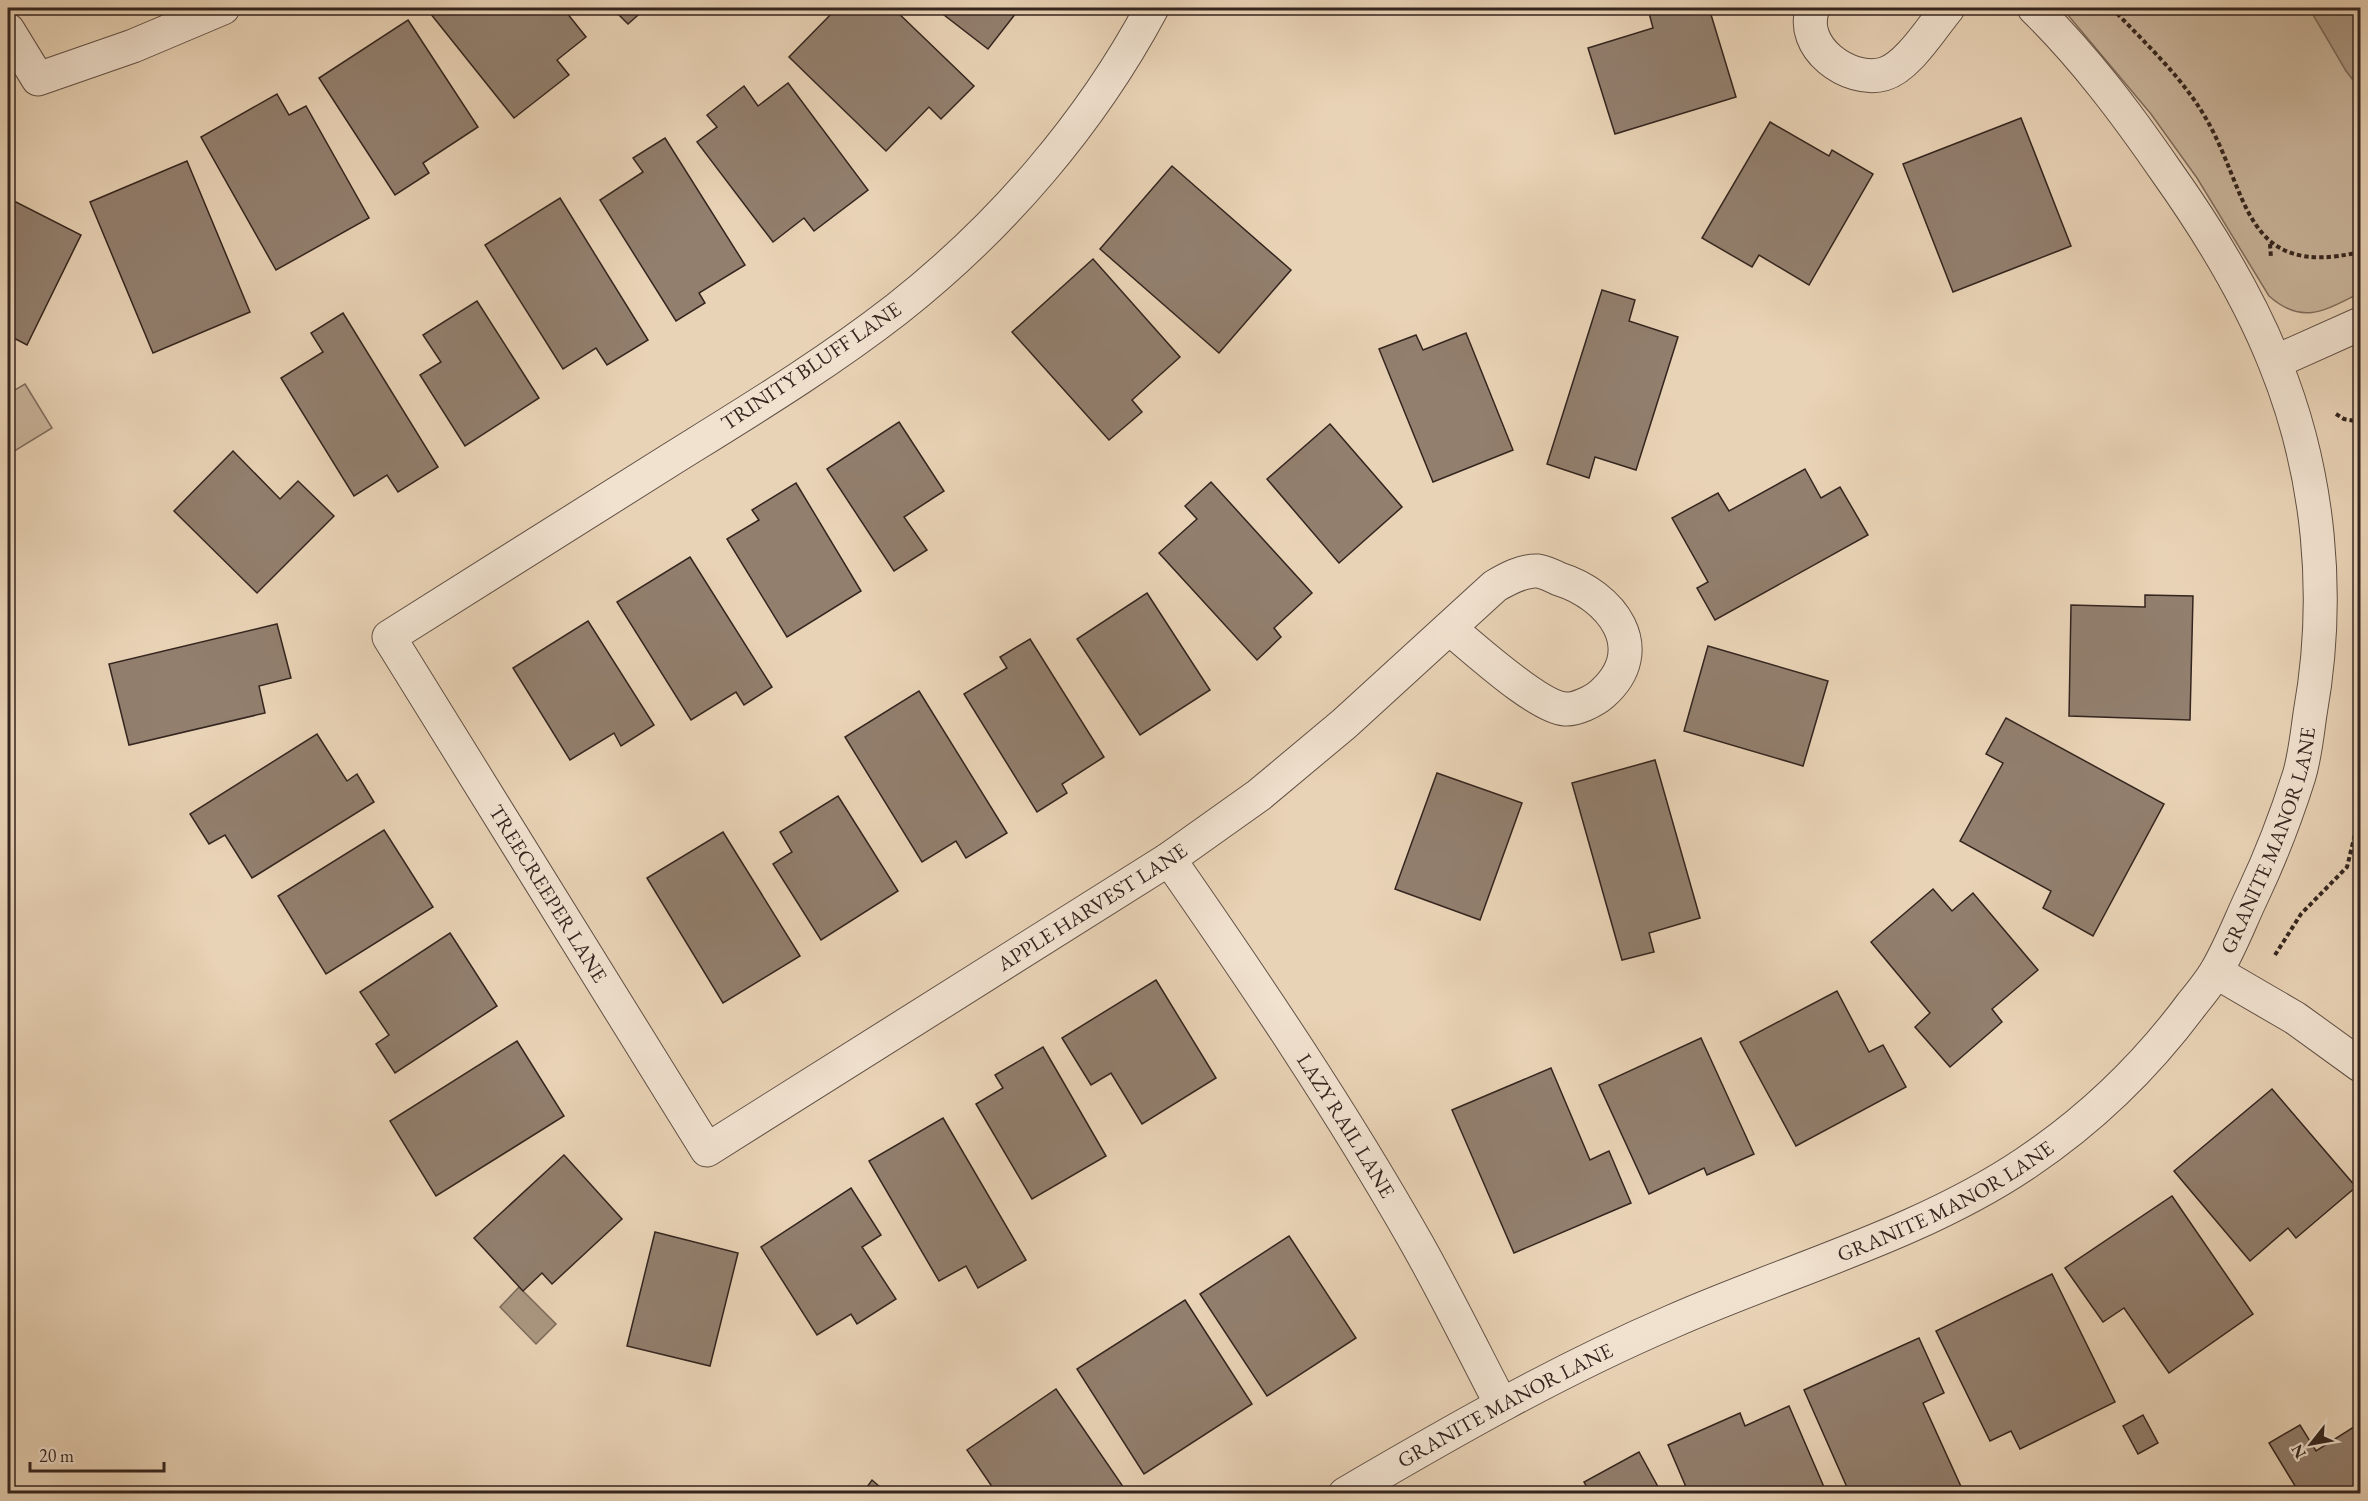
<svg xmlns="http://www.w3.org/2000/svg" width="2368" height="1501" viewBox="0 0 2368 1501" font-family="'EB Garamond',serif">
	<rect width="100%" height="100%" fill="#e9d3b6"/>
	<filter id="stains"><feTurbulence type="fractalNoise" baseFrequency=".00333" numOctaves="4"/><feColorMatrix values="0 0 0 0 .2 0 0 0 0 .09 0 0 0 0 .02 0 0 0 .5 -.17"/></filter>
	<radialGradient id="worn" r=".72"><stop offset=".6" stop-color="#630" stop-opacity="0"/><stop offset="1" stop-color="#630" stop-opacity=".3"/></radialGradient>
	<g fill="#cab59c" stroke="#7f6d5e" stroke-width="1.5">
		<path d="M2062,8H2360V293C2325,310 2303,326 2269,296L2197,178L2151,114Z"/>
		<polygon points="25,384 52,428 8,455 8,394"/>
	</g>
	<g fill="#ab9883" stroke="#7b6a5b" stroke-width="1.5">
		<polygon points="2309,8 2360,8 2360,89 2346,71"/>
		<polygon points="519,1287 556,1324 536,1344 500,1307"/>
	</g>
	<g fill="#927f6e" stroke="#34251f" stroke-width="1.5">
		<polygon points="426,8 563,8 586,37 557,60 569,75 514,118"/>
		<polygon points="612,8 646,8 628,24"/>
		<polygon points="837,8 893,8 974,86 941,119 929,107 886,151 789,57"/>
		<polygon points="935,8 1020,8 988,49"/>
		<polygon points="1666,8 1709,8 1736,97 1615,134 1588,48 1653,28 1649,13"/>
		<polygon points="408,20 478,127 423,163 429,173 395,195 319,78"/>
		<polygon points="788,83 868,190 814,231 804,218 773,242 697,142 717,127 707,115 744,86 758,106"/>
		<polygon points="277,94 289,115 306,106 369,218 276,270 201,137"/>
		<polygon points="2021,118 2071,246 1953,292 1903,164"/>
		<polygon points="1770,122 1829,156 1832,150 1873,174 1809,285 1759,255 1752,267 1702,238"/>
		<polygon points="665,138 745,265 699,293 705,303 676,321 600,200 643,172 633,158"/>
		<polygon points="187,161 250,312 153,353 90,202"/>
		<polygon points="1172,166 1291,270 1219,353 1100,249"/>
		<polygon points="8,198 81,235 27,345 8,335"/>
		<polygon points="560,198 648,340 607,365 596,348 563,369 485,245"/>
		<polygon points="1093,259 1180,357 1132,400 1142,412 1109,440 1012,332"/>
		<polygon points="1602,290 1635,300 1629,321 1678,337 1636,470 1595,457 1589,478 1547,464"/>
		<polygon points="477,301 539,398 465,446 420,375 441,362 423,335"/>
		<polygon points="343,313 438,467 398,492 387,475 354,496 281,378 323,352 311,333"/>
		<polygon points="1466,333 1513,450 1433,482 1379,349 1416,335 1423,350"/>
		<polygon points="899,422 944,491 904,517 927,550 894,571 827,469"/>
		<polygon points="1330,424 1402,507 1339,563 1267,479"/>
		<polygon points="233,451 280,499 298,481 334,516 257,593 174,511"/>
		<polygon points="1805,469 1821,498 1840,487 1868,535 1715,620 1697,588 1708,582 1672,518 1718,493 1729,511"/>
		<polygon points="1211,482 1312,593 1274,628 1281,637 1257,660 1159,553 1197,519 1185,506"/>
		<polygon points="796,483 861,591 787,637 727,539 759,520 752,510"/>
		<polygon points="690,557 772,687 744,705 736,692 691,720 617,602"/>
		<polygon points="1147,593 1210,690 1140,735 1077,639"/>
		<polygon points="2145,595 2193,596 2190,720 2069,716 2071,605 2145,607"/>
		<polygon points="588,621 654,725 621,746 614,733 570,760 513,668"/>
		<polygon points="277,624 291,678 259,686 265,713 129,745 109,664"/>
		<polygon points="1030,639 1104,757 1062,784 1067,793 1037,812 964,694 1007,668 1000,657"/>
		<polygon points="1708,646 1828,681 1803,766 1684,731"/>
		<polygon points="919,691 1007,833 966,858 956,841 922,862 845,737"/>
		<polygon points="2006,718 2164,804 2093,936 2043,908 2051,891 1960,841 2003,763 1986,754"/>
		<polygon points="317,734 347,781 357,774 374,802 252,878 225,835 209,844 190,814"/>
		<polygon points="1655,760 1700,918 1649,933 1654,952 1622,960 1572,783"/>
		<polygon points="1437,773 1522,803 1480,920 1395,889"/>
		<polygon points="838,796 898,891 821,940 773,864 792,852 780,832"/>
		<polygon points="384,830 433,907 326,974 278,896"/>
		<polygon points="723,832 800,956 723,1003 647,878"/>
		<polygon points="1933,889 1952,911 1973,893 2038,970 1992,1009 2002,1022 1950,1067 1915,1027 1930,1013 1871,942"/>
		<polygon points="450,933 497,1006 395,1073 376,1044 389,1035 360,992"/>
		<polygon points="1156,980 1216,1078 1142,1124 1111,1073 1091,1085 1062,1038"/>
		<polygon points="1837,991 1869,1052 1883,1045 1906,1087 1796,1146 1740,1042"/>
		<polygon points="1701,1038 1754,1154 1707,1175 1704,1168 1649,1194 1599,1085"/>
		<polygon points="517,1041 564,1116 436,1196 390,1121"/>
		<polygon points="1043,1047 1106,1156 1032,1199 976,1104 1003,1088 995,1075"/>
		<polygon points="1551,1068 1590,1160 1609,1151 1631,1203 1514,1253 1452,1110"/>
		<polygon points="2272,1089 2356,1187 2296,1238 2288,1228 2250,1261 2174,1171"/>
		<polygon points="943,1118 1026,1260 978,1288 966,1266 939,1281 869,1161"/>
		<polygon points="564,1155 622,1219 552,1284 542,1273 523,1291 474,1238"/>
		<polygon points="851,1188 881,1235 862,1247 896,1299 857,1324 851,1314 817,1335 761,1247"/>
		<polygon points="2172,1196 2253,1314 2169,1373 2124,1308 2103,1322 2065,1268"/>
		<polygon points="655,1232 738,1253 710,1366 627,1346"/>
		<polygon points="1289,1236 1356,1338 1267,1396 1200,1294"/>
		<polygon points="2052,1274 2115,1402 2020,1449 2011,1431 1990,1441 1936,1331"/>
		<polygon points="1185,1300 1252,1404 1144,1474 1077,1369"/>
		<polygon points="1919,1338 1944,1393 1923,1403 1963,1491 1958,1494 1850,1494 1804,1390"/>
		<polygon points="1056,1389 1124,1488 1117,1494 997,1494 967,1450"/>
		<polygon points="1789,1406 1827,1494 1689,1494 1668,1445 1740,1413 1745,1426"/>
		<polygon points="2143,1415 2158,1443 2138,1454 2123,1426"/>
		<polygon points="2360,1423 2360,1494 2300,1494 2269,1443 2300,1425 2316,1451"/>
		<polygon points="1639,1452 1662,1494 1579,1494 1588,1489 1584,1482"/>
		<polygon points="872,1480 888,1494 862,1494"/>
	</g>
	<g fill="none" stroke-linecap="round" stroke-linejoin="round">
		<g stroke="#615045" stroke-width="35">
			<g id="street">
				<path id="s1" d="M1152,8C1090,124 1001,227 897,309C825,365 747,412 670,460C577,519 483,578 389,637L707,1150L1169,859L1259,795L1344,724L1495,586C1507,579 1523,570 1538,571C1544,572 1553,576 1559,579C1611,595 1653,649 1602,694C1594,701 1576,710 1565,709C1537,707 1473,647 1449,628"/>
				<path d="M1813,8C1798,46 1848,84 1884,74C1908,67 1932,27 1948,8"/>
				<polyline points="8,30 38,79 133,46 223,8"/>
				<polyline points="2275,362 2360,324"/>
				<path id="s2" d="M1169,859C1256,984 1341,1110 1416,1242C1446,1295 1473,1350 1501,1404"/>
				<polyline points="2216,972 2295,1018 2360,1065"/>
				<path id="s3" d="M1345,1494C1451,1432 1557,1371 1671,1322C1786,1271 1921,1234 2026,1163C2090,1120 2146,1066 2192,1004C2201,993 2210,982 2217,970C2231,946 2241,919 2253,894C2271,856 2286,817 2299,776C2305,756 2307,735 2310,714C2331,597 2320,474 2275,363C2248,295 2208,230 2166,171C2126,113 2084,57 2034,8"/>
			</g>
		</g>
		<g stroke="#34251f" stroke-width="4" stroke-dasharray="4.5 3" stroke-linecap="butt">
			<path d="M2112,8C2144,42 2180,75 2204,115C2250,192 2241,280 2360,252"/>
			<polyline points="2270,244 2271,258"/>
			<polyline points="2360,402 2356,421 2360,433"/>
			<polyline points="2336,414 2344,419 2356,421"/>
			<polyline points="2275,955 2301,914 2347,867 2360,814"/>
		</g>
		<use href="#street" stroke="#f1e2d0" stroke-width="33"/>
	</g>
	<g text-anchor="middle" stroke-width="4.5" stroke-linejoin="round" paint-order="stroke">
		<g font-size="21" fill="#34251f" stroke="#f1e2d0">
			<text transform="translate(811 366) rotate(-34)" y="7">TRINITY BLUFF LANE</text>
			<text dy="7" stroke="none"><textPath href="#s3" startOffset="1172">GRANITE MANOR LANE</textPath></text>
			<text dy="7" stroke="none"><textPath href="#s1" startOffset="1304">TREECREEPER LANE</textPath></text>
			<text dy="7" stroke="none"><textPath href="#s1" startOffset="2061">APPLE HARVEST LANE</textPath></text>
			<text dy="7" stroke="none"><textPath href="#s2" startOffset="320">LAZY RAIL LANE</textPath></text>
			<text dy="7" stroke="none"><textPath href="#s3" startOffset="669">GRANITE MANOR LANE</textPath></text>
			<text dy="7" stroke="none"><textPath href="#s3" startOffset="183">GRANITE MANOR LANE</textPath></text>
		</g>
	</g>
	<rect width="2368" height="1501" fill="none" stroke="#e9d3b6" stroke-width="30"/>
	<rect x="9" y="9" width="2350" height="1483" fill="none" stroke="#34251f" stroke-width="3"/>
	<rect x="15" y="15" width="2338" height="1471" fill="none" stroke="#34251f" stroke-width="1.5"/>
	<g transform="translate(2311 1444) rotate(239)" stroke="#f1e2d0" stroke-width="4.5" paint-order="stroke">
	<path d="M0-4.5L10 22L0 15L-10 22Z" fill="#34251f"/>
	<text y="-9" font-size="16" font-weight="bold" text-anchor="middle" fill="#34251f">N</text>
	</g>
	<path d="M30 1462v9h134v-9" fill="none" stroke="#34251f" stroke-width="3"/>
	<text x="39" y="1462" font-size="18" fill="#34251f" stroke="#f1e2d0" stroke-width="4.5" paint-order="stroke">20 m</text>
	<rect width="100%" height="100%" filter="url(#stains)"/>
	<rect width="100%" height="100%" fill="url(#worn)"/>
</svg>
